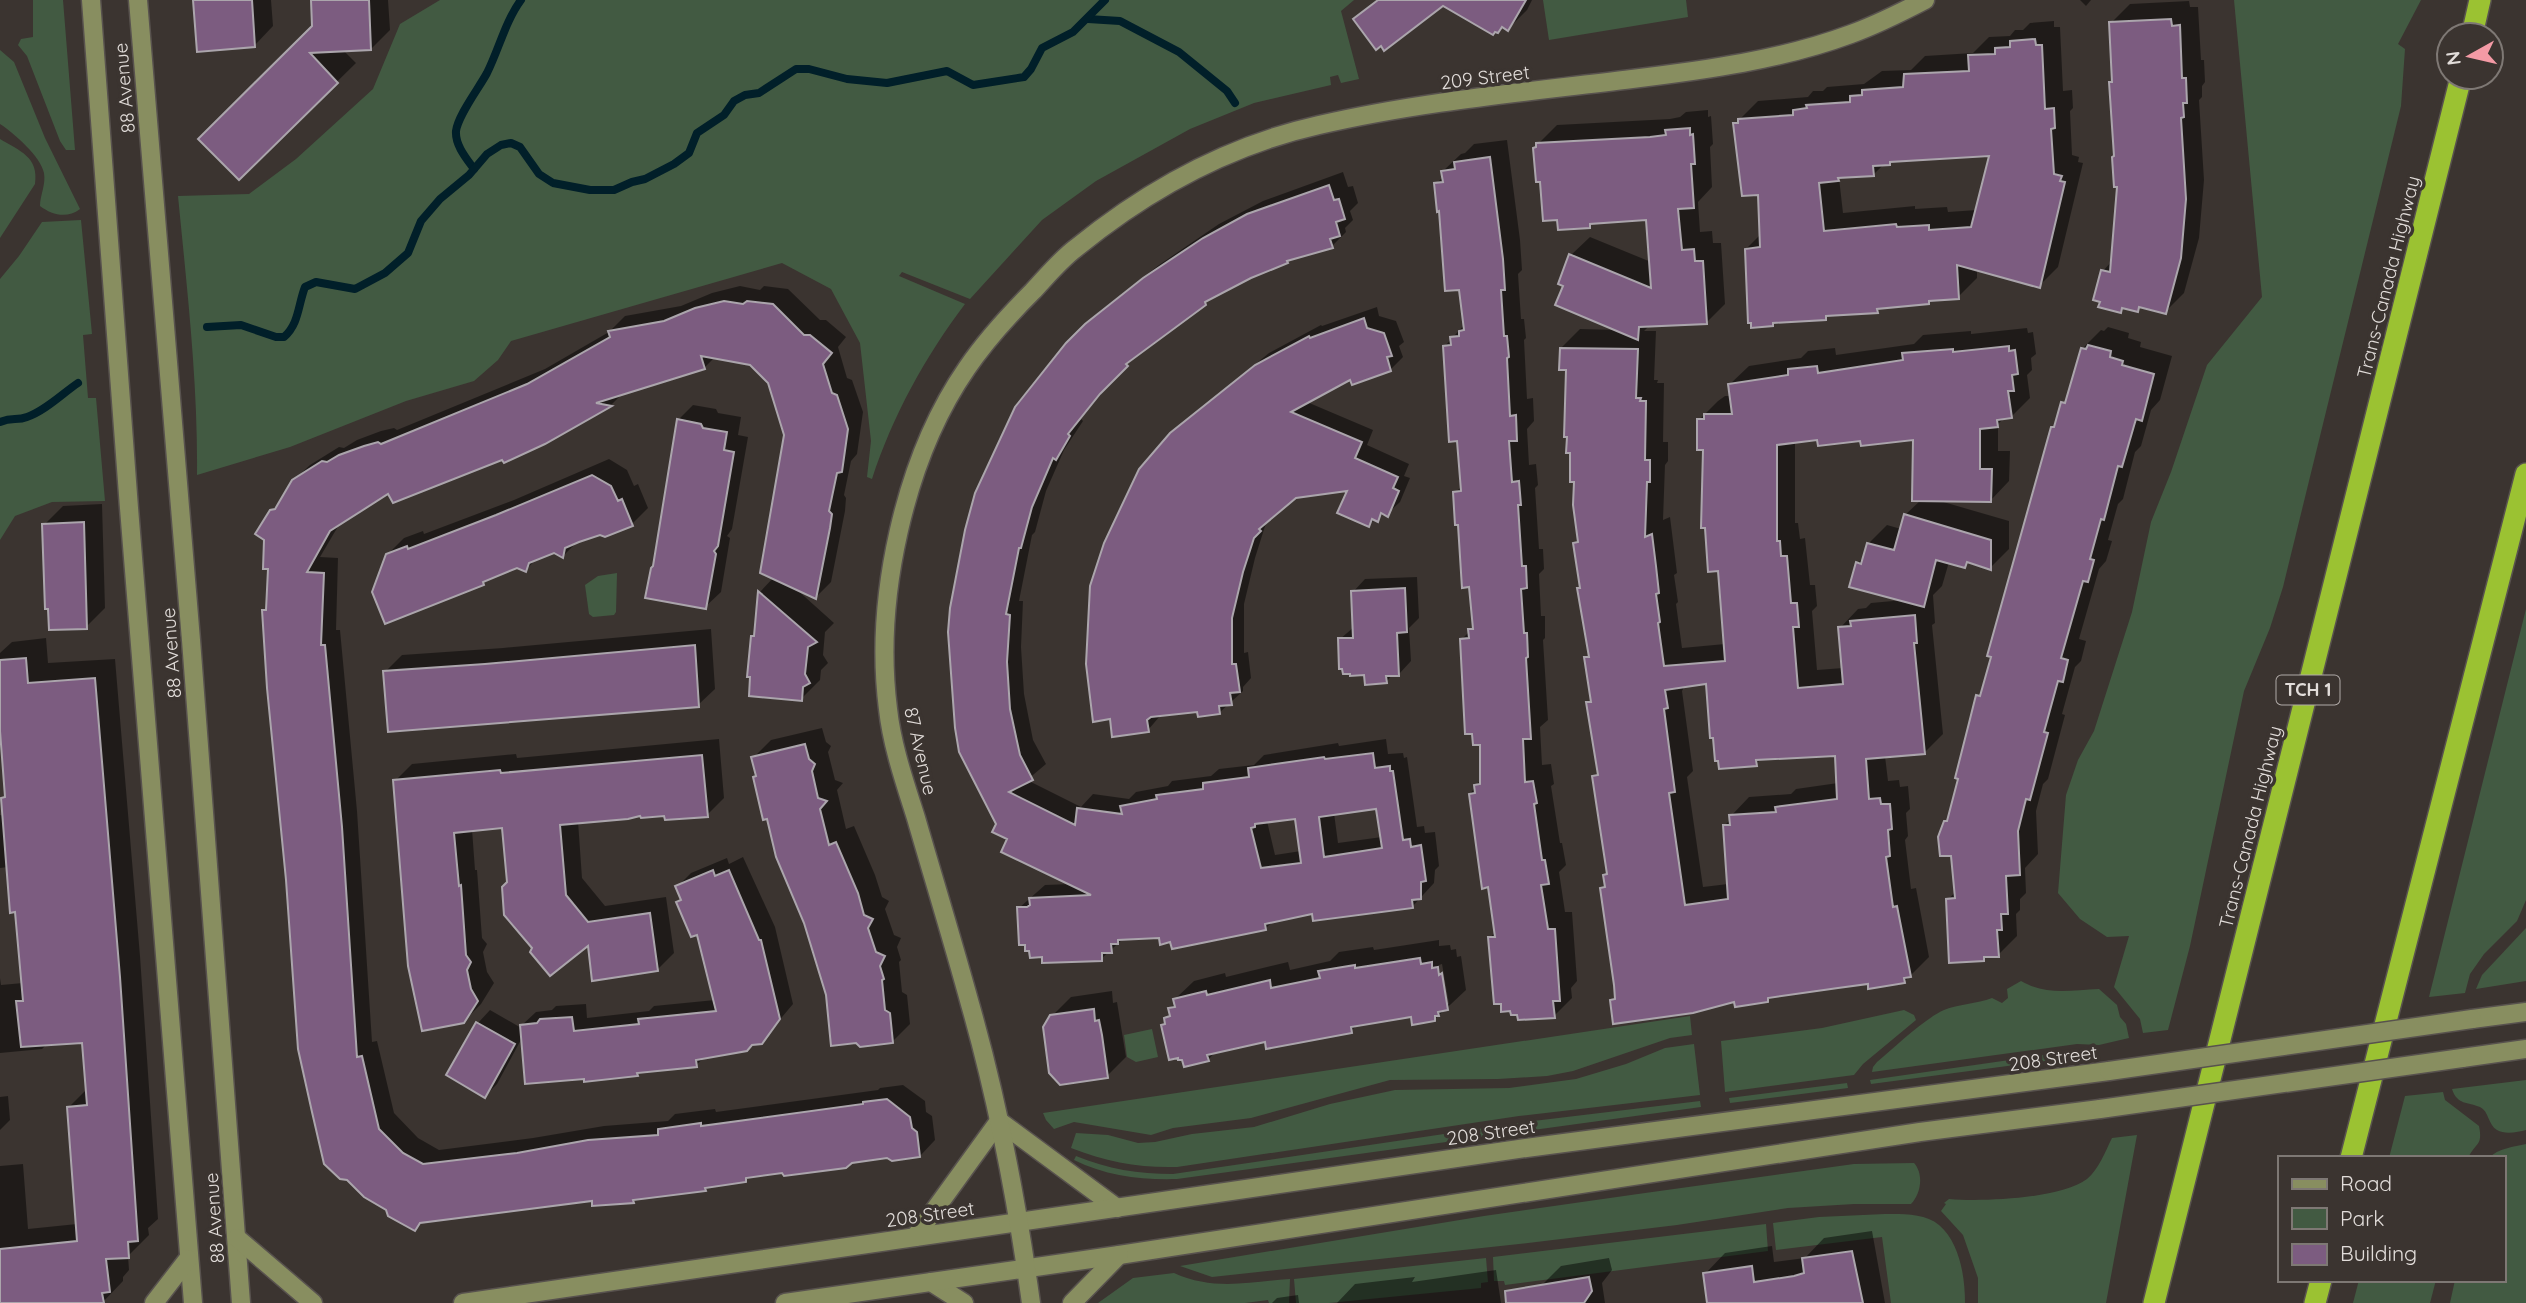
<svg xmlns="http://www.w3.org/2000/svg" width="2526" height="1303" viewBox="0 0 2526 1303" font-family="Quicksand,sans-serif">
	<rect width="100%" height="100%" fill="#3b3430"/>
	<g fill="#425a42">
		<polygon points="33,0 63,0 75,150 66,150 60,141 27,56 18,45 21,39 33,37"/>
		<path d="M440,0H1354L1341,11L1359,79L1341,83L1338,75L1330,77L1331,85L1254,103L1190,129L1096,181L1042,220L970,299L902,272L899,276L965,304C925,357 893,415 872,479L867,477L871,441L860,343L831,289L782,263L511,341L498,360L474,381L406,401L290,447L197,475C198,382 187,289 178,196L249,194L296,159L373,89L400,24Z"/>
		<polygon points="1543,0 1686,0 1688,17 1549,40"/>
		<polygon points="2234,0 2421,0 2398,44 2405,49 2401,106 2283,587 2270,628 2244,691 2190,946 2168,1030 2143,1033 2140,1019 2114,987 2129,936 2107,937 2080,919 2058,893 2066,795 2078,760 2094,731 2132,612 2151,522 2171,472 2207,365 2262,297"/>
		<path d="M0,50L14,62L45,138L80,209C67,219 52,215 40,206C40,195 46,185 44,173C41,157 14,133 0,124Z"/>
		<path d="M0,139C20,151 39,157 35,184L0,238Z"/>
		<polygon points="81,220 92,334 83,335 88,398 96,398 105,501 52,502 15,516 0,540 0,279 19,256 42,222"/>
		<polygon points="617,573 616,612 614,615 593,617 589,614 585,585 598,576"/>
		<polygon points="2526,609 2526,900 2517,921 2484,954 2470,974 2465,993 2429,997"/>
		<polygon points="2526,928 2526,981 2476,989 2482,975"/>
		<path d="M2021,981C2047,996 2071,990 2099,989L2117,1005L2120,1017L2126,1024L2129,1038L2099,1045L2077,1044L1872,1072L1873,1067L1877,1062C1895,1047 1924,1019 1944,1010C1958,1004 1977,1004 1992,998L2002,1003L2008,998L2007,989Z"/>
		<polygon points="1904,1010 1914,1015 1916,1020 1863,1064 1854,1075 1725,1092 1721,1041 1822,1028"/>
		<polygon points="1690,1016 1692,1035 1670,1038 1573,1071 1547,1076 1498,1079 1390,1080 1251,1118 1173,1128 1151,1135 1074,1122 1054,1129 1046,1120 1043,1113"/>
		<polygon points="1152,1029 1158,1057 1136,1062 1127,1057 1124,1035"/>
		<path d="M1694,1044L1700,1095L1519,1116L1177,1167C1139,1168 1107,1162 1071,1148L1076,1133L1108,1135L1138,1143L1155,1142L1192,1134L1254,1127L1330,1104L1395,1090L1509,1088L1576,1079L1626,1064L1665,1048Z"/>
		<polygon points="2082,1053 2083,1056 1871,1084 1870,1080 2044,1055"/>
		<path d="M2526,1080V1130C2518,1132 2505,1135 2497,1130C2488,1125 2489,1111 2480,1107C2468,1102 2457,1105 2452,1089Z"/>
		<polygon points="1847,1083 1848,1088 1730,1103 1729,1098"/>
		<path d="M2443,1092L2445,1100L2479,1126C2483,1146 2476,1142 2468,1158H2389L2405,1096Z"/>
		<path d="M1700,1101L1701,1107L1177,1179C1141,1180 1106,1176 1074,1160L1076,1156C1108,1169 1138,1174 1173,1174L1525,1122Z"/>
		<path d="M2137,1135L2106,1303H1978V1278L1963,1235L1941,1211L1946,1204L1944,1203L1949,1199C1980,1202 2061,1199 2087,1179C2099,1169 2105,1152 2112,1138Z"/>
		<path d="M2526,1144V1303H2450L2455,1280H2503V1158H2489C2498,1148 2514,1147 2526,1144Z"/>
		<path d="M1914,1163C1924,1174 1921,1194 1911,1204H1854L1788,1208L1677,1225L1528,1243L1212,1277L1180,1266L1484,1216L1638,1194L1854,1164Z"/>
		<path d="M1885,1214C1902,1214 1925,1213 1939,1225C1960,1243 1965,1277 1965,1303H1891L1882,1237L1776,1250L1773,1223L1819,1217Z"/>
		<polygon points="1766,1224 1768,1251 1505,1285 1504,1281 1494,1281 1493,1257"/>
		<polygon points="1486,1258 1488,1282 1481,1283 1481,1288 1329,1303 1296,1303 1294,1279"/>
		<path d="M1174,1273C1214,1291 1248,1282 1290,1279L1289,1303H1269L1268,1300L1245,1303H1098L1133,1278Z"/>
		<polygon points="2359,1280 2436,1280 2430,1303 2353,1303"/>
	</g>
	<g fill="#0007" fill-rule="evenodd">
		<polygon points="194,0 271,0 273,26 255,45"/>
		<polygon points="313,0 388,0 390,30 371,49 343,50 356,63 239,178 314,27"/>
		<polygon points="1377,0 1532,0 1527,10 1508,29 1503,26 1498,31 1442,3 1355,19"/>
		<polygon points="2080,0 2091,0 2086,6"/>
		<polygon points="2189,1 2190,7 2198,7 2201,60 2204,60 2205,82 2202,86 2202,97 2199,100 2204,180 2199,238 2184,293 2165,312 2142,306 2137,310 2125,307 2120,311 2103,271 2112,261 2119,185 2111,83 2113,80 2111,23 2130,4"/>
		<path d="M2054,21V27H2060L2063,91L2072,90L2073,108L2070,111L2072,155L2079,157L2078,162L2083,163L2058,267L2039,286L1977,269V278L1958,297L1932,299L1928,303L1881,307L1877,311L1828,315L1825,318L1775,322L1772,324L1746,249L1762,233L1760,193L1735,124L1758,101L1808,97L1813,91H1823L1827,87L1864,84L1882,71L1911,70L1925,56L1973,53L1989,37L2010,36L2015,30H2023L2030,23ZM1991,154L1977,210L1948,212L1947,207L1915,209V206L1843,213L1839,178L1841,176L1874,174L1885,163L1892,160Z"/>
		<path d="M1708,110V117L1711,116L1713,144L1710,147L1712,187L1698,202L1700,232L1712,231L1713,243H1721L1725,304L1706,323L1650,325L1644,331H1656L1654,380H1658L1657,383H1664L1663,442H1668V461L1665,465L1663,520L1670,517L1677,573L1674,575L1678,602L1676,604L1682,648L1725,644L1719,569L1705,448L1699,420L1718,401L1725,396H1731L1730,384L1749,366L1801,358L1808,351L1835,348L1836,355L1914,344L1923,335L1971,331V334L2027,328L2028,333L2033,332L2036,354L2031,358L2032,370L2027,375L2030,398L2011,417H2005L1998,424V451H2010L2009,481L1991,500L1940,501L2009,521V549L1990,568L1970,561L1964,567L1949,562L1942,586L1933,595L1935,623L1932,625L1943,734L1924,753L1885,756L1888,781L1899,780L1900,787L1908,786L1910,809L1906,813L1908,836L1905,840L1911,889L1916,888L1929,957L1904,982H1869L1772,996L1768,1000H1612L1616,996L1602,888L1606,884L1605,876L1609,872L1594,777L1599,772L1588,703L1592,699L1586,658L1590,654L1575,543L1579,539L1576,480L1568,368L1561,348L1580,329L1619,330L1565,285L1571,255L1590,237L1651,262L1648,219L1593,222L1589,226L1538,144L1557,125L1670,119L1680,117L1686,112ZM1915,438L1921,500L1905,515L1901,529L1887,525L1868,544L1865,556L1858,563L1904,600L1871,603L1866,608L1858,609L1840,628L1843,668L1817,670L1812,611L1817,606L1815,585H1810L1805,538L1800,539L1798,523H1795V441ZM1707,682L1756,764L1762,758L1836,754L1838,783L1796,789L1791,794L1749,797L1731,816V819L1724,826L1728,884L1703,887L1687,777L1693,771L1682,691L1685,685Z"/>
		<polygon points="1507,140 1520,240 1522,270 1518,274 1521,319 1524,319 1526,338 1524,340 1527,399 1533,398 1534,421 1527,429 1529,465 1536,464 1538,485 1535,488 1539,549 1543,549 1544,569 1539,574 1541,616 1545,616 1545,638 1543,640 1548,720 1540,727 1542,765 1551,764 1554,784 1551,786 1560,843 1562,843 1566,865 1559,872 1565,912 1572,912 1577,981 1571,988 1572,998 1554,1016 1490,938 1496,931 1490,885 1470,794 1481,779 1482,743 1462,639 1475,626 1471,585 1455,493 1463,485 1445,346 1465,324 1460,288 1436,184 1444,176 1443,171 1461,154 1465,153 1474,144"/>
		<path d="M1343,172L1348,187L1353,186L1358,203L1350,211L1353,220L1345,228L1346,232L1332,246L1290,259L1213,296L1141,350L1114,378L1081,419L1083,421L1064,450L1046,491L1035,532L1032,535L1019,601H1023L1021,647L1024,694L1033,740L1046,764L1027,780L1081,807L1093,794L1129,799L1136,792L1168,786L1172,781L1211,776L1219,769L1254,765L1264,755L1338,743L1339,746L1386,739L1388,754L1403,753L1404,758L1407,757L1417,827L1424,826L1425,833L1435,832L1439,866L1435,870L1434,883L1412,907L1314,912L1274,920L1265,929L1172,940L1160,936L1124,938L1101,959L1044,955L1019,908L1045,885L1071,884L1009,838L998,824L961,751L1067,344L1101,310L1159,265L1219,224L1263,201ZM1378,807L1382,837L1338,843L1334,813ZM1297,817L1301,851L1275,855L1267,821Z"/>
		<polygon points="740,286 760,290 764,286 788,289 820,320 826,320 846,337 838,347 847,378 852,380 863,412 857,454 851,461 844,495 846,498 845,511 831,582 816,597 795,588 834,623 825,632 823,655 828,663 821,670 820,680 801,699 753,636 756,633 760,592 774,577 786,435 769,382 750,363 715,357 704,368 623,393 611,405 545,443 389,492 340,523 320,557 338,558 336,630 340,630 357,811 372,1042 377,1041 394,1113 418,1138 439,1150 533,1138 604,1126 668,1121 675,1114 715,1109 716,1112 878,1090 880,1088 903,1085 925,1101 926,1112 932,1116 935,1140 920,1156 887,1156 750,1175 746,1180 708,1186 705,1189 636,1198 633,1202 593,1199 422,1221 415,1229 348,1178 288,880 264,611 268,607 271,511 283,499 293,481 310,465 339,447 344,448 357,440 381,431 394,428 397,430 545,369 609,332 625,316 681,306 712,293"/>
		<polygon points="1377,307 1379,316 1396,321 1404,342 1399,346 1403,357 1390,370 1351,377 1307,402 1373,430 1367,445 1409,464 1404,476 1410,478 1400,502 1387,514 1384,513 1368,525 1350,488 1296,496 1266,523 1255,558 1244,604 1244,653 1248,652 1251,678 1243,687 1243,691 1219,713 1198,710 1160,716 1148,730 1114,735 1171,434 1269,353 1321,325 1322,326"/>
		<polygon points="2108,327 2129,333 2128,338 2141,342 2140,347 2172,356 2160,400 2151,410 2141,446 2135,452 2123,499 2118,504 2108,540 2112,541 2106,561 2099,569 2079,639 2086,641 2081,661 2075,667 2062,714 2065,715 2048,779 2043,784 2036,811 2038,854 2025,868 2026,893 2020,899 2020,910 2016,914 2017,936 1998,955 1988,955 1983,960 1948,900 1956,891 1953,854 1945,822 1949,818 1978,696 1984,689 2052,427 2057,423 2063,403 2069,396 2082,349 2101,330 2104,331"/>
		<polygon points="693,405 716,409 718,413 741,417 738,435 748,437 732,529 727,536 730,538 721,592 705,607 655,566 678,420"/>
		<polygon points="609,459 627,470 634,486 638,484 648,508 632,524 577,542 563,556 554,551 537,558 526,570 517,566 489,577 483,583 387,555 404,538 423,531 424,534 514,500"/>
		<polygon points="102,504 105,608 86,627 44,525 63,506"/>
		<polygon points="1417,577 1419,618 1409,628 1411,661 1399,674 1393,674 1386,682 1366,674 1340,639 1354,627 1353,592 1365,579"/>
		<polygon points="711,629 715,689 698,705 385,672 402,655 503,648"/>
		<polygon points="46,638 48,663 115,659 140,956 158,1219 148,1228 149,1235 128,1256 129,1270 123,1277 123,1281 103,1302 0,1303 0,1166 23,1164 28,1229 77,1224 69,1107 87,1089 84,1041 47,1044 42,1049 0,1053 0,978 1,985 23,983 16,910 8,867 0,868 0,815 4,816 3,799 6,795 0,729 0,653 12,642"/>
		<polygon points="822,728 826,742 831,746 828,752 835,780 843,783 837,790 846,829 854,826 875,875 882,897 889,901 885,909 894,935 901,938 897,947 901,960 899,962 902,992 907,995 910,1024 892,1042 828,995 753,758 771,740"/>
		<polygon points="719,739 724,798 707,815 641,813 578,821 582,878 605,906 666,897 674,953 657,970 589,943 535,948 508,883 504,826 472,829 475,870 477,870 482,938 487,944 483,952 487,972 494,983 481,1004 463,1022 395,781 412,764 516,754 517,758"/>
		<polygon points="743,857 775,927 793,1004 761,1042 705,1057 696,1065 640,1071 637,1075 585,1077 523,1036 497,1084 485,1096 448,1075 478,1023 490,1010 523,1029 522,1025 536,1012 552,1010 556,1006 586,1004 587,1018 649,1011 654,1006 715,1000 698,932 678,902 682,899 677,887 691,873 727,858 729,864"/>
		<path d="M1439,940V946L1450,945L1451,950L1456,949L1457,957L1461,956L1466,990L1435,1019L1413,1015L1358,1024L1351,1031L1266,1040L1216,1051L1208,1060L1162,1025L1171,1014L1170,1009L1176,1002L1175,999L1194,981L1225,973L1226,977L1288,962L1290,970L1330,961L1339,952L1373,947L1374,950ZM1442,964L1449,1004H1445L1439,965Z"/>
		<polygon points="1112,991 1113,1003 1117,1002 1126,1057 1107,1076 1052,1016 1071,997"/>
		<polygon points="8,1096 10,1120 0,1130 0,1097"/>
		<polygon points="1872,1231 1885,1303 1706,1303 1708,1297 1705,1274 1725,1253 1772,1246 1774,1262 1805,1258 1824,1238"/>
		<polygon points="1609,1258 1612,1270 1602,1283 1605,1303 1534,1303 1540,1287 1561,1266"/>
		<polygon points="1496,1270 1501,1303 1337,1303 1355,1284 1415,1277 1412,1282"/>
		<polygon points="1298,1295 1299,1303 1272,1303 1277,1298"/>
	</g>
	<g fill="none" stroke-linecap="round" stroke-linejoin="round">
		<g stroke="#011f29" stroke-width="8">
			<polyline points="1088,19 1120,21 1179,52 1227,91 1235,103"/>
			<path d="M474,169C466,158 455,145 456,131C458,115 479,88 487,73C499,49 505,22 521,0"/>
			<path d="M207,327L241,325L276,337H284C299,324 298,305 305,287L316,282L355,289L385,273L408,253L421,221L440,199L469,175L487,154L501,145L511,143L520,147L539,174L553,183L590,190H614L632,182L645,179L674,164L689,153L697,133L724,115L734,101L745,95L759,93L796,69H809L847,79L887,83L947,71L973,85L1024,77L1031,69L1042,48L1073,32L1105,0"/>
			<path d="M0,422C12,417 17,421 27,417C45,411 63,393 78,383"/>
		</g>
	</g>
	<g fill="#7c5c80" stroke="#aba5ac" stroke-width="2" fill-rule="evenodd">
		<polygon points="193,0 252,0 255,47 197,52"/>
		<polygon points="311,0 369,0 371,50 310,53 338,83 239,180 198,139 312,26"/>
		<polygon points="1378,0 1526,0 1508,31 1502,27 1498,33 1495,32 1493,35 1443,6 1384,51 1381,46 1376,50 1353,19"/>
		<polygon points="2171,19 2172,26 2180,25 2182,78 2186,78 2187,103 2183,103 2184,117 2181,118 2186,199 2181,258 2166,314 2139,307 2138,312 2122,308 2121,313 2098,307 2100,302 2093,300 2101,270 2110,272 2117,187 2114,187 2112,157 2114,156 2109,82 2112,82 2109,22"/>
		<path d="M2035,39L2036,45H2042L2045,109L2054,108L2055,128L2051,129L2054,174L2062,176L2060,181L2065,182L2040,288L1957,265L1959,299L1929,301V304L1877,309L1878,313L1826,316V320L1773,323V326L1751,328V323H1748L1745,249L1760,247L1758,195L1742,196L1733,123H1738V119L1793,115V110L1807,108L1806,105L1850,102V96L1862,95V90L1903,87L1904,74L1969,71L1968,55L1995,54V48L2010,47V41ZM1989,156L1971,227L1929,230V225L1897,227L1896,224L1824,231L1819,183L1839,181L1838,178L1874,176L1873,166L1890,165V162Z"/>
		<polygon points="1690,128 1690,135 1693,134 1695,164 1691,164 1694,208 1678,209 1682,250 1694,249 1695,261 1703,261 1707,324 1639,327 1638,340 1555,305 1563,286 1558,284 1569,254 1651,288 1646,220 1590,224 1590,228 1558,230 1557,220 1543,221 1540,182 1536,182 1533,148 1536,147 1536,143 1650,137 1666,135 1665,130"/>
		<polygon points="1490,157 1503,259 1505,290 1501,290 1504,336 1507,336 1509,357 1507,358 1510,416 1516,415 1517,441 1509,441 1512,482 1519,481 1521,505 1518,505 1522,566 1526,566 1527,588 1521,589 1524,633 1527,633 1528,657 1526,658 1531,739 1523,739 1525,782 1533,781 1537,803 1534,804 1542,860 1545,860 1549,884 1541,885 1548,929 1555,929 1560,1001 1553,1001 1555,1018 1518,1020 1517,1015 1511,1015 1510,1011 1501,1012 1501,1004 1494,1004 1488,937 1495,937 1488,887 1482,889 1469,794 1475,793 1474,785 1480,784 1480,745 1473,745 1472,734 1465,734 1460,639 1469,638 1468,629 1473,629 1469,587 1462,588 1458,525 1455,525 1453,492 1461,491 1457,441 1449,442 1443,346 1451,345 1450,337 1459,336 1459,331 1464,330 1459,290 1445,291 1439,211 1437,212 1434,183 1443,182 1441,171 1455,169 1454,162"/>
		<path d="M1329,185L1334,200L1339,199L1345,219L1336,222L1340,236L1330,239L1333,248L1287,261L1288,263L1251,278L1205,302L1206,305L1126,364L1128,366L1100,394L1068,434L1070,436L1056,460L1053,458L1032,507L1021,548H1019L1006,614L1010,615L1007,662L1010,709L1020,755L1033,780L1009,792L1075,825L1077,808L1122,814L1120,806L1157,799L1156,795L1203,789V783L1249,777L1248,768L1324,757L1325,759L1373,753L1375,768L1390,766V771H1393L1403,840L1410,839L1411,847L1421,845L1426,881L1421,882V899L1412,900L1413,908L1313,921L1312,914L1265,924L1266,930L1172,949L1170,942L1160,945L1159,938L1118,940V944H1111L1112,953H1102V961L1042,963V957L1030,958L1029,951H1025V945H1019L1017,907H1027L1030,905L1029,898L1091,895L1001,852L1007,839L992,832L996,824L959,752L955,728L948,632L950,608L965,530L975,493L1015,407L1066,343L1085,324L1143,278L1203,238L1247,214ZM1376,809L1382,848L1324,857L1319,817ZM1295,819L1301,863L1261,868L1251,828L1255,827V824Z"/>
		<polygon points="724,301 743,304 747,301 773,304 804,335 810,335 832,353 823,364 832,393 837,395 848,429 842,472 837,473 829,511 832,514 830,528 816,599 760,573 784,435 768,383 750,365 701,356 705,369 596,403 612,406 545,444 504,463 502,460 393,503 388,494 330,531 307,572 324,573 321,645 325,645 342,827 357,1057 362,1056 379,1129 403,1153 423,1164 517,1153 588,1140 658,1135 658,1129 701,1123 701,1126 863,1104 863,1102 887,1099 910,1117 912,1128 917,1132 920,1157 892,1161 887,1158 852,1163 846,1168 784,1176 782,1173 746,1178 746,1182 705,1188 706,1191 633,1200 634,1203 592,1206 592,1201 420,1223 415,1231 388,1216 386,1210 364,1197 347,1180 340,1179 324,1164 312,1112 298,1049 286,880 267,688 262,610 266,610 268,569 263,569 264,540 255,534 270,510 275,509 292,480 322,461 327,462 339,455 364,446 378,442 381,444 527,384 610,337 608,331 664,321 695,308"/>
		<polygon points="1364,318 1367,328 1384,333 1392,356 1387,357 1391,371 1352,385 1350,380 1291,412 1362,442 1355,458 1398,477 1393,488 1399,491 1388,517 1381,513 1378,522 1372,519 1369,527 1337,513 1347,491 1296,498 1259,529 1261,531 1254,538 1243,572 1232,618 1232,664 1236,664 1240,692 1230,693 1232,705 1219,706 1220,714 1198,717 1197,712 1151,717 1147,720 1149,732 1112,737 1110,719 1093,722 1086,664 1090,586 1104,543 1139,469 1170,433 1255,365 1309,336 1310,338"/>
		<polygon points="2088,345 2111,351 2110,357 2123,361 2122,365 2154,374 2142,421 2136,419 2122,467 2118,466 2104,520 2101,519 2090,559 2094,560 2088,582 2083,581 2061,658 2068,660 2063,682 2058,681 2044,732 2048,733 2030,800 2026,799 2018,831 2020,875 2006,876 2008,914 2001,914 2002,930 1997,930 1999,957 1984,957 1984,961 1949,963 1946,899 1955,898 1951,856 1940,856 1938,837 1944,821 1947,821 1958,779 1955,778 1969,723 1976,695 1980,696 1991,657 1987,656 2051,427 2054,427 2061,402 2065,403 2081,348 2086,349"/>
		<path d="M2009,346V351L2015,350L2018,374L2012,375L2014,391H2008L2012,418L1997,420L1998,427L1980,429V469H1992L1991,502L1912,501L1913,440L1861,446L1860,441L1818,446L1817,440L1777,445V541H1780L1781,556H1787L1791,603H1797L1799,627H1793L1798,688L1843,684L1838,627L1851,626L1850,621L1915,615L1917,643H1914L1925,754L1866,759L1869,799L1880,798L1881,804H1890L1892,829L1888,830L1890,856L1886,857L1893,907L1897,906L1911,977L1904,978L1905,983L1868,989V984L1838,988L1768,998V1002L1735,1007L1734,1002L1693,1013L1613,1024L1610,1000L1615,999L1614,985L1600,888L1605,887L1603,875L1607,874L1592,776L1598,775L1586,702H1591L1584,657H1589L1577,588H1580L1573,543L1578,542L1573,505L1574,482H1570V453H1566L1567,437H1564L1566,370H1559L1560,348L1638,349L1636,398H1641L1640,401H1646L1645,460H1650V482H1647L1645,537L1652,534L1656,566L1659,593L1656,594L1660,622L1658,623L1664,666L1725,661L1718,571L1708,572L1705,528H1701L1703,450H1697V419H1704V414H1732L1728,384L1788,375V369L1817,366L1818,373L1903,360L1902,353L1953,349V352ZM1706,684L1710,738H1713L1715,761H1718L1719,769L1757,766L1756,760L1835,756L1837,799L1775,807L1776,812L1729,815L1730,825H1723L1728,899L1685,905L1669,793L1675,792L1664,709L1668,708L1665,690Z"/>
		<polygon points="677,419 701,424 703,428 727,432 724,450 734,452 718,546 714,551 716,554 706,609 645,598 651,568 653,566"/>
		<polygon points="592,475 611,486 618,501 622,499 633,526 605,537 600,535 579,542 565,548 563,558 554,553 529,563 526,572 517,568 483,582 484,585 385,624 372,592 386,554 407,546 408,549 496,515"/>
		<polygon points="1904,514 1991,540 1991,570 1967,562 1965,568 1936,560 1924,607 1849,587 1856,562 1861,564 1867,543 1894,550"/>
		<polygon points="84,522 87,629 49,630 48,609 45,609 42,524"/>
		<polygon points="1405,588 1407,632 1397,633 1399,676 1386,676 1387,683 1365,685 1364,675 1350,676 1350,674 1343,674 1342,669 1339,669 1338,638 1353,638 1351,591"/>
		<polygon points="758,591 817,642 808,647 805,674 810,683 803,687 802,701 749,696 750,677 747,677 751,636 754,636"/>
		<polygon points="695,645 699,707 388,732 383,671 485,664"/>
		<polygon points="26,658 28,683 95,678 120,977 138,1241 128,1242 129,1258 106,1259 110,1292 102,1293 104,1303 0,1303 0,1249 77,1241 67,1107 87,1105 82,1043 21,1047 16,1001 23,1001 15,912 10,913 1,798 5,797 0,731 0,660"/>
		<polygon points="805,744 809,759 815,764 812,771 818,798 827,801 820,809 829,845 836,842 858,893 864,915 873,919 868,928 876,952 885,956 880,966 884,979 882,980 885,1010 890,1013 893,1043 860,1047 856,1043 831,1046 826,995 804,923 776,857 767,819 763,820 753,777 756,776 751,757"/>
		<polygon points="702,755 708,817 665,820 664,816 641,818 640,816 628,819 560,825 566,895 588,922 650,913 658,971 592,981 588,946 550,976 530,952 532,948 504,915 502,887 507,882 502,828 454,833 459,886 461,885 466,955 471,962 467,970 471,989 478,1001 464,1023 422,1031 408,966 393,780 500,770 501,773"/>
		<polygon points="713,870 715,876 729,870 759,940 761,940 780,1019 762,1044 752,1045 747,1051 696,1060 697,1067 637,1073 638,1076 584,1082 584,1079 525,1084 520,1025 537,1023 540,1019 572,1017 574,1031 639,1024 638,1019 716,1011 697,935 691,937 676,902 681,900 675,886"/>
		<polygon points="1420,958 1421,964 1432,962 1432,968 1438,967 1439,975 1442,973 1448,1010 1438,1012 1439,1016 1435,1016 1435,1021 1412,1025 1411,1017 1351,1027 1352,1033 1266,1049 1265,1042 1207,1055 1209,1061 1184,1067 1182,1060 1178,1060 1178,1058 1169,1060 1161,1025 1165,1024 1164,1018 1170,1016 1168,1008 1175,1007 1173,999 1206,991 1207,995 1270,980 1271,988 1320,978 1318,971 1355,965 1355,968"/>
		<polygon points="1094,1009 1095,1021 1099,1020 1102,1035 1108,1078 1060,1085 1049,1073 1043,1027 1050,1015"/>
		<polygon points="476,1022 515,1044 485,1098 446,1075"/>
		<polygon points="1852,1251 1863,1303 1707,1303 1703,1273 1752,1266 1754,1282 1794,1276 1804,1273 1802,1258"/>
		<polygon points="1589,1277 1592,1291 1584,1303 1506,1303 1505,1291"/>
	</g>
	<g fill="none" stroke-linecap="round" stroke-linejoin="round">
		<g stroke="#58524e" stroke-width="21">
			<g id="secondary">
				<polyline points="91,0 129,508 193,1303"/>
				<polyline points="138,0 191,640 241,1303"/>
				<polyline points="2472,1019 2526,1012"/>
				<polyline points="2462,1058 2526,1049"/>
				<polyline points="999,1121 1117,1208"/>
				<polyline points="915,1237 999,1121"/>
				<polyline points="237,1238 313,1303"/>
				<polyline points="931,1282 964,1303"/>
				<polyline points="154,1303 188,1259"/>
				<polyline points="463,1303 1526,1148 2109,1071"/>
				<polyline points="785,1303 1119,1255 1920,1132 2100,1109"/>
				<path d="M1031,1303C1017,1202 998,1102 970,1004C953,942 934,880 916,818C905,783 892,746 888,709C874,600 904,459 967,368C986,340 1009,315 1033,291C1047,276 1060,260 1076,248C1147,190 1230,145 1319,125C1422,101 1528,92 1632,79C1705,70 1781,60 1851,34C1876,25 1900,13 1925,0"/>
				<polyline points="1072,1303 1119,1255"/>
			</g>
		</g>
		<g stroke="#58524e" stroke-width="24">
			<g id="highway">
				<polyline points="2472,35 2480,0"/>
				<polyline points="2351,1158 2526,474"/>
				<polyline points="2154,1303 2461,77"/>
				<polyline points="2315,1303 2321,1280"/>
			</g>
		</g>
		<use href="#secondary" stroke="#888e60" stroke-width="18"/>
		<use href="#highway" stroke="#9bc232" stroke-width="21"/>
		<g stroke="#58524e" stroke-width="21" stroke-linecap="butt">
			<g id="secondary-bridge">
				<polyline points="2109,1071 2472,1019"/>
				<polyline points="2100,1109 2462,1058"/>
			</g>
		</g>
		<use href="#secondary-bridge" stroke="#888e60" stroke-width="18"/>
	</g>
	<g text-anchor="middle" stroke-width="7" stroke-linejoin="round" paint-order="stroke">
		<rect fill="#3b3430" stroke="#b0aaa7" stroke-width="2" x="2276.5" y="675.5" width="63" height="29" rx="5"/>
		<g font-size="18" font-weight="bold" fill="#e2ddda">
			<text x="2308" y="696">TCH 1</text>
		</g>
		<g font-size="19" fill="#e2ddda" stroke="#3b3430">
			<text transform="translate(1485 77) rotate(-7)" y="7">209 Street</text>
			<text transform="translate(124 88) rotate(-95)" y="7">88 Avenue</text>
			<text transform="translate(2388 277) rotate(-76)" y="7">Trans-Canada Highway</text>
			<text transform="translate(171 653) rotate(-94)" y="7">88 Avenue</text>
			<text transform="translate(921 751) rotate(77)" y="7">87 Avenue</text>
			<text transform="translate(2250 827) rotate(-76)" y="7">Trans-Canada Highway</text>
			<text transform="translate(2053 1058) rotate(-8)" y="7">208 Street</text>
			<text transform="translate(1491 1132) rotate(-8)" y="7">208 Street</text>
			<text transform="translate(930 1214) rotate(-8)" y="7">208 Street</text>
			<text transform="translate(214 1218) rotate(-94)" y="7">88 Avenue</text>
		</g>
	</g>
	<rect x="2278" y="1156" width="228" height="126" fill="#3b3430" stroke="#7e7874" stroke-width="2"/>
	<rect x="2292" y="1179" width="35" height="10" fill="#888e60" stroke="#7e7874" stroke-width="2"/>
	<text x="2340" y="1191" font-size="21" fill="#e2ddda">Road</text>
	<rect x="2292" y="1208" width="35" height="21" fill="#425a42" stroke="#7e7874" stroke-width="2"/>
	<text x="2340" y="1226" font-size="21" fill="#e2ddda">Park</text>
	<rect x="2292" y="1244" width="35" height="21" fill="#7c5c80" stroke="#7e7874" stroke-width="2"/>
	<text x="2340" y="1261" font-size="21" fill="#e2ddda">Building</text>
	<g transform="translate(2470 56) rotate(262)"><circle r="33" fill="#3b3430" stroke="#7e7874" stroke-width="2"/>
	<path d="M0-5L12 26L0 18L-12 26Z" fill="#f49aa5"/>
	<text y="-10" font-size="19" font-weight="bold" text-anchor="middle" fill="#e2ddda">N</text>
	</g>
</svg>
